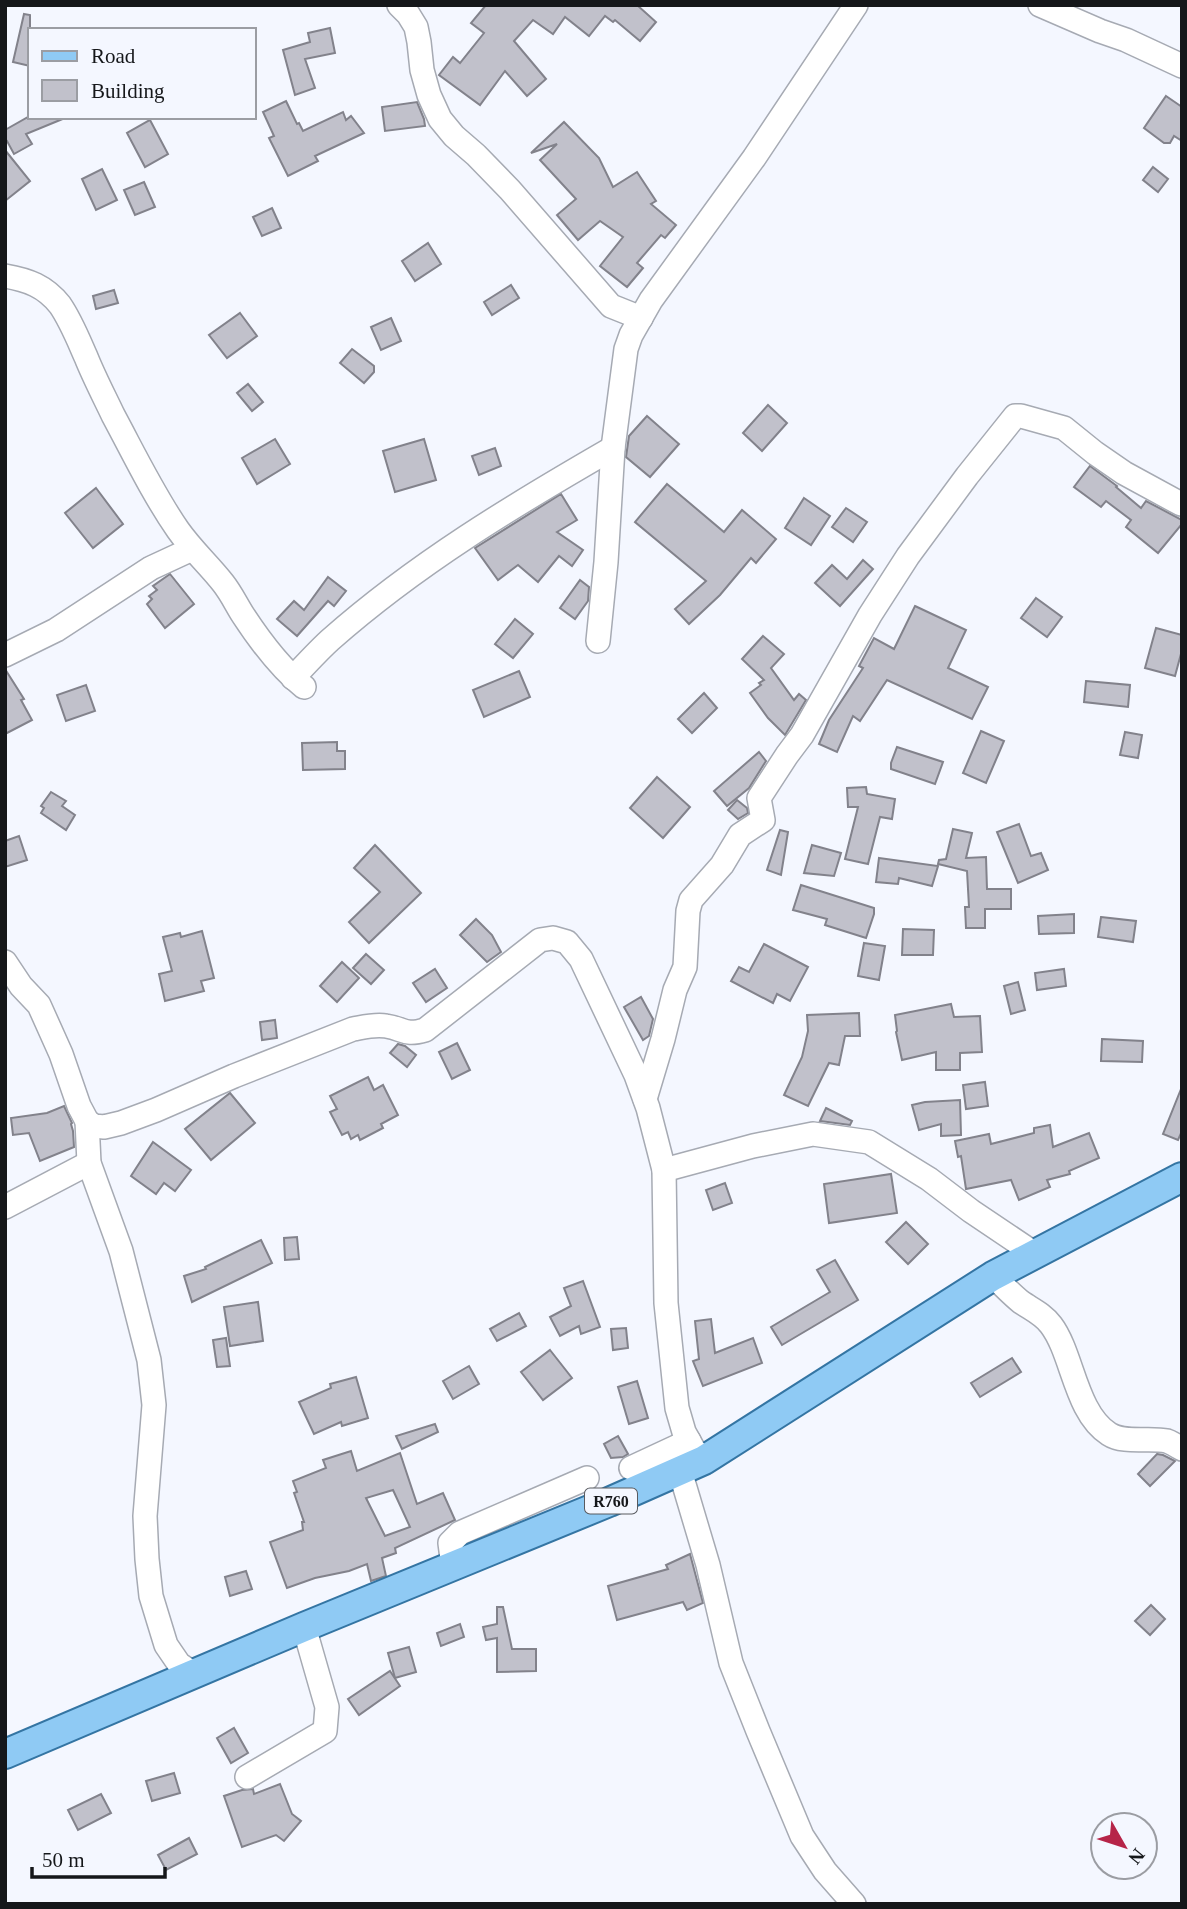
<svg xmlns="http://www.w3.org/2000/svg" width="1187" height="1909" viewBox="0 0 1187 1909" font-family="Georgia,serif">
	<rect width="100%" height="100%" fill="#f4f7ff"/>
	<g fill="#c1c1cb" stroke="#82828b" stroke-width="2" fill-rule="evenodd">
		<polygon points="486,5 637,5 656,22 640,41 615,20 613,22 605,16 589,36 565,17 553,34 533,20 514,41 546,79 527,96 505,71 480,105 439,75 453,57 460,63 484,33 471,23"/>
		<polygon points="24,14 30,15 30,66 13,62"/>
		<polygon points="330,28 335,53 305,59 315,88 295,95 283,50 310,42 308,33"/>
		<polygon points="1166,96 1182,107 1182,141 1174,136 1170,143 1164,143 1144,128"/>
		<polygon points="286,101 297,124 299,123 303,131 343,112 346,120 351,116 364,133 315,156 318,161 288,176 269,138 274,136 263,112"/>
		<polygon points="417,102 424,119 425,126 385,131 382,107"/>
		<polygon points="28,117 65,118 26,134 32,144 14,154 7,141 5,142 5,130"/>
		<polygon points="150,120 168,154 145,167 127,133"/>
		<polygon points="564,122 599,158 613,187 637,172 656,201 651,204 676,225 665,238 661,235 637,263 643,268 627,287 600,266 623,237 600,221 578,240 557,215 576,199 540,160 557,144 531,153"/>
		<polygon points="5,150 30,181 5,201"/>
		<polygon points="1153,167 1168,179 1158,192 1143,180"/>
		<polygon points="102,169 117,200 96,210 82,179"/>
		<polygon points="144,182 155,207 135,215 124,190"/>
		<polygon points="272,208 281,228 262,236 253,217"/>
		<polygon points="428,243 441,264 415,281 402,261"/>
		<polygon points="511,285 519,298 492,315 484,302"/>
		<polygon points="114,290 118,303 96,309 93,296"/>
		<polygon points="240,313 257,336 227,358 209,335"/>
		<polygon points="391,318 401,341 381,350 371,327"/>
		<polygon points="352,349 374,366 374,372 364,383 340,363"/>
		<polygon points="248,384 263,402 252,411 237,393"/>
		<polygon points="768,405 787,423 762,451 743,433"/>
		<polygon points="647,416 679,444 650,477 626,457 629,436"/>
		<polygon points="275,439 290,464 257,484 242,458"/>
		<polygon points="424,439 436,480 395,492 383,451"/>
		<polygon points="495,448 501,466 479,475 472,456"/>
		<polygon points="1090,466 1117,486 1116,487 1141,508 1146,501 1182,520 1182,524 1158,553 1126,527 1131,520 1106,501 1101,507 1074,487"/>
		<polygon points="667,484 724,532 742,510 776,539 756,563 751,558 720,595 689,624 675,609 706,581 635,522"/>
		<polygon points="96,488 123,524 93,548 65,513"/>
		<polygon points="561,494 577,520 557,532 583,550 572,566 559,556 538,582 518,565 498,580 475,548"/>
		<polygon points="804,498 830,516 811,545 785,528"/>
		<polygon points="846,508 867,522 853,542 832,527"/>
		<polygon points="863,560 873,569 840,606 815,583 832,565 847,579"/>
		<polygon points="170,574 194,604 165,628 147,604 152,599 149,596 157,590 153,586"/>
		<polygon points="328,577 346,591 334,606 328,601 297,636 277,619 294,601 304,610"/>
		<polygon points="580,580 589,587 588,601 575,619 560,608"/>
		<polygon points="1036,598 1062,617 1047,637 1021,618"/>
		<polygon points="915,606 966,630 948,668 988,687 972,719 887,680 860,721 853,716 837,752 819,744 829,720 863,668 859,666 874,638 894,649"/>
		<polygon points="515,619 533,634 513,658 495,644"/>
		<polygon points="1156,628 1182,635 1182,650 1175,676 1145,668"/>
		<polygon points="763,636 784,654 771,668 794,700 799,694 806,700 785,735 768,718 750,693 761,685 759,683 764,680 742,659"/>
		<polygon points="5,669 24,699 21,700 32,720 5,734"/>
		<polygon points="519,671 530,697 484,717 473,690"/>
		<polygon points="1086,681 1130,685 1128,707 1084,702"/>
		<polygon points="86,685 95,711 66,721 57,695"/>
		<polygon points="704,693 717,708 692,733 678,719"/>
		<polygon points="981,731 1004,741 986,783 963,773"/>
		<polygon points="1125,732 1142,735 1138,758 1120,755"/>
		<polygon points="337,742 337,751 345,751 345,769 303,770 302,743"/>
		<polygon points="897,747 943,762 935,784 891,769 891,763"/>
		<polygon points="759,752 766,761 749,788 727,806 714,791"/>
		<polygon points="657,777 690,807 663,838 630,808"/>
		<polygon points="866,787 867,794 895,799 892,819 880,817 868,864 845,859 858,807 848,807 847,788"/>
		<polygon points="51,792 66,801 62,806 75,815 66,830 41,813 44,808 41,806"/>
		<polygon points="737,800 747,808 748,813 738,819 728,810"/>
		<polygon points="1019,824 1031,856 1041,853 1048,870 1018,883 997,832"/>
		<polygon points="953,829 972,833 966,858 986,857 987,889 1011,889 1011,909 985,909 985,928 966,928 965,907 969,907 967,871 938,864 939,860 946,859"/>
		<polygon points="780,830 788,832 781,875 767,870"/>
		<polygon points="19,836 27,860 5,867 5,841"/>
		<polygon points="375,845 421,893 369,943 349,922 380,892 354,868"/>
		<polygon points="812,845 841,853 834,876 804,873"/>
		<polygon points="879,858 938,866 932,886 899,878 898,884 876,882"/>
		<polygon points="801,885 874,908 874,914 866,938 825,925 827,919 793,910"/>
		<polygon points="1074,914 1074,933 1039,934 1038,916"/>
		<polygon points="1101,917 1136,921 1133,942 1098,937"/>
		<polygon points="476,919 492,935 501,952 487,962 460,935"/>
		<polygon points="903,929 934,930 933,955 902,955"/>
		<polygon points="202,931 214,978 201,981 204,991 165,1001 159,974 172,971 163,937 180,933 181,937"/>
		<polygon points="864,943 885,946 879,980 858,976"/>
		<polygon points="764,944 808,967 790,1001 777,994 773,1003 731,981 739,967 749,972"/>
		<polygon points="366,954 384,970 371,984 353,968"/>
		<polygon points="342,962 359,978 337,1002 320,986"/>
		<polygon points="435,969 447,988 426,1002 413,983"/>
		<polygon points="1064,969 1066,986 1037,990 1035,973"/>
		<polygon points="1018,982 1025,1010 1011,1014 1004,986"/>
		<polygon points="641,997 653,1019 649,1036 643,1040 624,1007"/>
		<polygon points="951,1004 954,1017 980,1016 982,1052 960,1053 960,1070 936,1070 936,1052 902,1060 896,1032 897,1031 895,1015"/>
		<polygon points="859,1013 860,1036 845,1036 839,1065 829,1063 808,1106 784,1095 802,1057 808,1031 807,1015"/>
		<polygon points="275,1020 277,1038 262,1040 260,1022"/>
		<polygon points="1102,1039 1143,1041 1142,1062 1101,1061"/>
		<polygon points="457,1043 470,1070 452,1079 439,1052"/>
		<polygon points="398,1044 405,1046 416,1055 407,1067 390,1053"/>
		<polygon points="368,1077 374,1090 383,1085 398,1115 381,1124 383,1128 360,1140 358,1135 351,1139 348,1132 342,1135 330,1112 337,1109 330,1096"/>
		<polygon points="985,1082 988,1106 966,1109 963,1085"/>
		<polygon points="1181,1089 1182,1131 1178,1140 1163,1134"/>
		<polygon points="230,1093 255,1123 211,1160 185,1129"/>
		<polygon points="960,1100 961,1135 941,1136 941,1124 919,1130 912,1105 925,1102"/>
		<polygon points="64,1106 72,1123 71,1124 73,1131 74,1147 40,1161 29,1133 13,1135 11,1118 47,1113"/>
		<polygon points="826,1108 852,1121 850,1125 820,1121"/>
		<polygon points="1050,1125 1053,1147 1089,1133 1099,1158 1069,1171 1070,1174 1047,1180 1050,1187 1019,1200 1011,1180 966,1189 961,1156 958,1157 955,1141 989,1134 991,1144 1034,1133 1034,1128"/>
		<polygon points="153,1142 191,1170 175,1191 164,1183 156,1194 131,1176"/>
		<polygon points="891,1174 897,1213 829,1223 824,1184"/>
		<polygon points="725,1183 732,1203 713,1210 706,1190"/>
		<polygon points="906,1222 928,1244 908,1264 886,1242"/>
		<polygon points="297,1237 299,1259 285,1260 284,1238"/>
		<polygon points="261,1240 272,1263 192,1302 184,1276 206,1269 205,1267"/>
		<polygon points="835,1260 858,1300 782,1345 771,1327 830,1292 817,1270"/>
		<polygon points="583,1281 600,1327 581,1334 579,1326 560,1336 550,1317 571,1306 564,1288"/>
		<polygon points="258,1302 263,1341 230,1346 224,1307"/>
		<polygon points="519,1313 526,1326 497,1341 490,1329"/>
		<polygon points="711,1319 715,1353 753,1338 762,1363 703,1386 693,1361 699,1359 695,1321"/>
		<polygon points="626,1328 628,1348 613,1350 611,1329"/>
		<polygon points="226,1338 230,1366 217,1367 213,1340"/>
		<polygon points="550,1350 572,1378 543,1400 521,1372"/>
		<polygon points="1012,1358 1021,1372 980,1397 971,1383"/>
		<polygon points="469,1366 479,1384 453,1399 443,1381"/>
		<polygon points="356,1377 368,1418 342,1426 341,1422 314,1434 299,1402 331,1388 330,1384"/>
		<polygon points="637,1381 648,1418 629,1424 618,1387"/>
		<polygon points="435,1424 438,1432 402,1449 396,1436"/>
		<polygon points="618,1436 628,1454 623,1457 611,1458 604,1444"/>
		<path d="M351,1451L357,1471L400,1453L417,1504L443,1493L455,1520L395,1548L396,1553L382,1558L386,1576L371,1581L367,1564L349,1571L315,1578L287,1588L270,1542L303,1530L302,1522H304L294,1493L297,1492L293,1481L326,1468L323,1460ZM393,1490L410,1527L385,1536L366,1498Z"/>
		<polygon points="1157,1454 1163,1455 1175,1461 1150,1486 1138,1474"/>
		<polygon points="690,1554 703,1603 687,1610 683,1602 617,1620 608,1586 668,1569 666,1565"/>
		<polygon points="246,1571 252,1589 230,1596 225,1577"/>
		<polygon points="1151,1605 1165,1619 1150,1635 1135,1621"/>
		<polygon points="497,1607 503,1607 512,1649 536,1649 536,1671 497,1672 497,1638 486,1640 483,1627 497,1624"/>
		<polygon points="460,1624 464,1637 441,1646 437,1633"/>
		<polygon points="409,1647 416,1672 395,1678 388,1653"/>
		<polygon points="390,1671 400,1686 359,1715 348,1699"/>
		<polygon points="234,1728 248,1753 231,1763 217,1738"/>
		<polygon points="174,1773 180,1793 152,1801 146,1781"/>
		<polygon points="280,1784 292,1814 301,1821 284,1841 276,1835 242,1847 224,1796 242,1790 253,1789 254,1794"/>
		<polygon points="101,1794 111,1813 78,1830 68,1810"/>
		<polygon points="189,1838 197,1854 166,1870 158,1855"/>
	</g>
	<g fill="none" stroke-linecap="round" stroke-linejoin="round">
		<g stroke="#a6aab3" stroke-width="26">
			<g id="minor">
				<polyline points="399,5 408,14 416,27 419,42 422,70 429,95 440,119 454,136 476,155 510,190 611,306 641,318"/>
				<polyline points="1040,5 1100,31 1126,40 1182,66"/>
				<path d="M5,276C28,280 45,286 60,305C71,321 78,339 86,357C94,377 104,396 113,415C134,454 153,494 178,530C192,550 209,565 223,583C231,593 236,604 243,615C260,641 280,668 304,687"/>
				<polyline points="598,641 606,562 613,448 626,349 631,335 651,300 754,158 856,5"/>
				<polyline points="5,655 56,630 151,568 192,549"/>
				<path d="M293,678C305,665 317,652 330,640C416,564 514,505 613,448"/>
				<path d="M5,962L21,986L39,1005L61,1054L79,1106L87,1121L94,1126L104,1127L121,1123L156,1110L234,1076L353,1029C364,1027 375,1024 386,1026C405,1029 404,1036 425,1030L540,940L553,938L567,942L581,959L636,1075L648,1108L664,1170L666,1303L677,1408L684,1432L694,1450L704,1460"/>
				<polyline points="645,1099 663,1039 675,990 685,967 688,911 691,900 722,865 740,835 763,820 759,798 787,755 802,735 870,615 908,556 967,476 1015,416 1021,416 1064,428 1095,453 1124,473 1181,504"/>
				<polyline points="87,1121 89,1163 121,1251 149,1360 154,1405 145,1516 147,1559 151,1596 166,1645 179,1664 191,1672 208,1668"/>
				<polyline points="664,1170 753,1146 813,1134 869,1142 929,1179 971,1211 1035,1254"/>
				<polyline points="5,1207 89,1163"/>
				<path d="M993,1276C1002,1284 1011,1294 1021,1302C1031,1309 1043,1314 1051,1325C1073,1354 1075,1412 1109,1434C1124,1444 1150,1437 1167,1441C1172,1443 1177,1446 1182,1449"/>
				<polyline points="631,1468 689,1441"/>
				<polyline points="680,1471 708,1565 731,1663 758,1731 802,1836 825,1871 854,1904"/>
				<polyline points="453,1566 450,1543 460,1533 587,1478"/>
				<polyline points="247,1777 325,1731 327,1707 304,1627"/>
			</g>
		</g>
		<g stroke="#3475a3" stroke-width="32">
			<polyline id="major" points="5,1754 304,1627 609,1502 704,1460 993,1276 1182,1177"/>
		</g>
		<use href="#minor" stroke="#fff" stroke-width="23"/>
		<use href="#major" stroke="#8fcaf4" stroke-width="28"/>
	</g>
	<g text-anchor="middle" stroke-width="5" stroke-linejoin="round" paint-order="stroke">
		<rect fill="#f4f7ff" stroke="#585a5f" stroke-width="2" x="585" y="1488.5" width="52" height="25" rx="5"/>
		<g font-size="16" font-weight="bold" fill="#15171a">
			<text x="611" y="1507">R760</text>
		</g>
	</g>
	<rect width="1187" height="1909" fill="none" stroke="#15171a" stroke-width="14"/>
	<rect x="28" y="28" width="228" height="91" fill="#f4f7ff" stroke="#9b9da3" stroke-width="2"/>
	<rect x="42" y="51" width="35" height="10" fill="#8fcaf4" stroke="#9b9da3" stroke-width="2"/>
	<text x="91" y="63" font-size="21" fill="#15171a">Road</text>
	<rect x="42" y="80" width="35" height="21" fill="#c1c1cb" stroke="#9b9da3" stroke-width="2"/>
	<text x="91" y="98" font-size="21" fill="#15171a">Building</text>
	<g transform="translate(1124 1846) rotate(129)"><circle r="33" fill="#f4f7ff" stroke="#9b9da3" stroke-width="2"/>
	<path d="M0-5L12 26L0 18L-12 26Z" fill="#b62448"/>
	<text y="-10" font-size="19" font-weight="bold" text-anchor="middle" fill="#15171a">N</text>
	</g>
	<path d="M32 1867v10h133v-10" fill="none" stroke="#15171a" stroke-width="3.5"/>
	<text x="42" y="1867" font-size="21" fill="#15171a" stroke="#f4f7ff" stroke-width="5" paint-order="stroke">50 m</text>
</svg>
